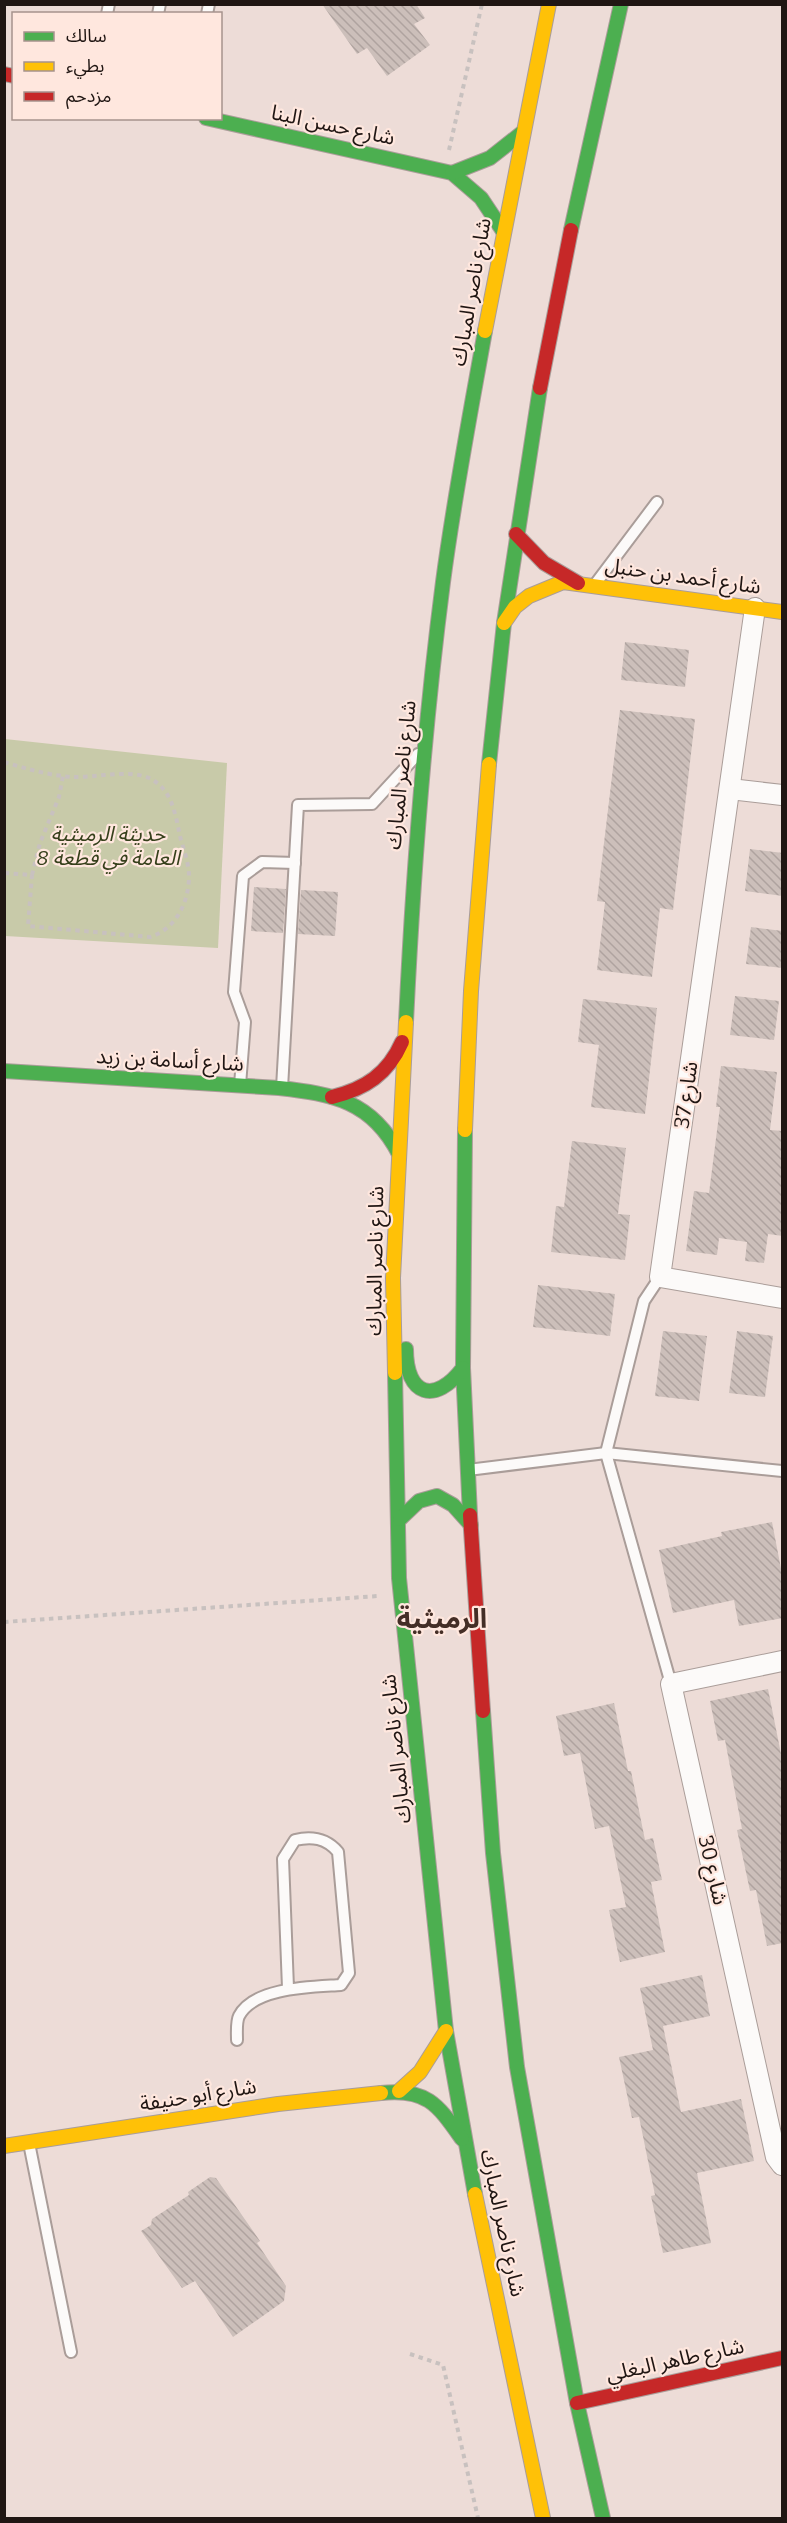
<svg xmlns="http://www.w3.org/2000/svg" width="787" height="2523" viewBox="0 0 787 2523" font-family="Bitter,'Noto Sans Arabic',serif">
	<defs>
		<pattern id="building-back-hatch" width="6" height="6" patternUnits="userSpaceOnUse" patternTransform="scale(1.5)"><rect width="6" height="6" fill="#ccbfba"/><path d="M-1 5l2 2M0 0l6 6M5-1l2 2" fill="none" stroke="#afa39f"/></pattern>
	</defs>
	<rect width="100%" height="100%" fill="#eddcd7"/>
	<polygon fill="#c8caa9" points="5,739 227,763 218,948 5,936"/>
	<g fill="url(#building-back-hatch)">
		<polygon points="322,4 416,4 425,18 414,24 430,45 387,76 367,48 357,54"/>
		<polygon points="625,642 689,650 685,687 621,680"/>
		<polygon points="620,710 695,719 673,910 660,908 652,977 597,970 605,902 597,901"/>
		<polygon points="750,849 783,853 783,896 745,891"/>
		<polygon points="254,887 286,889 283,933 251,931"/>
		<polygon points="301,890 338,892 335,936 298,934"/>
		<polygon points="751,927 783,931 783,968 746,964"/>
		<polygon points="735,996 779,1001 774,1040 730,1035"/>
		<polygon points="583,999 657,1008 645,1114 591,1107 599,1045 578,1042"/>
		<polygon points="721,1066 777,1072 770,1130 783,1131 783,1236 768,1234 764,1263 745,1261 747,1242 719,1238 717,1255 686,1251 694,1191 709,1193 720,1107 716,1107"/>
		<polygon points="572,1141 626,1148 618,1214 630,1215 625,1260 551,1252 556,1206 564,1207"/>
		<polygon points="538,1285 615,1294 610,1336 533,1327"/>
		<polygon points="663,1331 707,1336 699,1401 655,1396"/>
		<polygon points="737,1331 773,1336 765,1397 729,1393"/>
		<polygon points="772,1522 783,1579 783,1618 739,1626 734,1600 673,1613 659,1550 722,1536 721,1532"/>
		<polygon points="768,1689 783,1764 783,1943 767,1946 756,1890 750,1891 737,1830 742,1829 725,1740 718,1741 710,1701"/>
		<polygon points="614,1703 628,1771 631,1771 645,1840 653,1838 662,1880 651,1882 665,1952 620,1962 609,1910 626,1907 609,1826 595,1829 580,1753 564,1756 556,1716"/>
		<polygon points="702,1975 710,2016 663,2026 681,2112 741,2099 754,2161 697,2173 711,2243 663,2253 651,2196 655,2195 639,2117 632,2118 619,2057 653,2050 640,1988"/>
		<polygon points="210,2177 216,2178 260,2241 257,2243 286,2286 284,2301 233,2337 195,2281 182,2288 141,2231 151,2225 152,2219 189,2195 188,2192"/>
	</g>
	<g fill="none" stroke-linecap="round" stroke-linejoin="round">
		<g stroke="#aa9d99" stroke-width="14">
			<g id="lane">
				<polyline points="107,14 109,4"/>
				<polyline points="158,14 160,4"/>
				<polyline points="207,14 209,4"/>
				<polyline points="596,583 657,502"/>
				<polyline points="240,1085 245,1022 234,992 243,876 262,862 295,863"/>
				<polyline points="282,1088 298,805 372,804 418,754"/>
				<polyline points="660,1277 644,1301 606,1453 671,1684"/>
				<polyline points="468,1470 606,1453 782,1471"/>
				<path d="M237,2040C237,2033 236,2022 239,2016C254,1987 313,1987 341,1985L349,1973L338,1852C326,1838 312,1836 295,1840L283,1859L288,1988"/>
				<polyline points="29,2143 71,2352"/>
			</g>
		</g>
		<g stroke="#aa9d99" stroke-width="22">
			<g id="street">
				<polyline points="755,608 660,1277 782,1298"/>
				<polyline points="730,789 782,795"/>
				<polyline points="782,1661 671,1684 776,2157 782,2165"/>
			</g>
		</g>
		<g stroke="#aa9d99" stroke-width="16">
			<g id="fast">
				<polyline points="206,118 452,173 481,198 503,231"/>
				<polyline points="452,173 490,158 523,132"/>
				<polyline points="571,230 621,4"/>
				<polyline points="489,764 504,623 540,388"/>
				<path d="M406,1022C413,875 424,729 443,582C454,498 470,415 485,331"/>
				<path d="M4,1071L279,1088C333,1094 372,1101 399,1154"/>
				<polyline points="465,1130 463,1368 470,1515"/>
				<path d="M406,1349C406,1396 435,1405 463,1368"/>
				<polyline points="395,1373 399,1578 446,2031 475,2194"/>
				<polyline points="400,1519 419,1501 437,1496 453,1505 471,1525"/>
				<polyline points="483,1711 493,1853 517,2067 577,2403 603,2518"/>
				<path d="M381,2093C427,2088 438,2105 462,2139"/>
			</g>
		</g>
		<g stroke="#aa9d99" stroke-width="16">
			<g id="slow">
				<polyline points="485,331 549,4"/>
				<polyline points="504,623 515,607 529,596 563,582 782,612"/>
				<polyline points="465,1130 471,991 489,764"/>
				<polyline points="395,1373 393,1278 406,1022"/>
				<polyline points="399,2091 420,2072 446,2031"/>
				<polyline points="4,2146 278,2104 381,2093"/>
				<polyline points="475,2194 543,2518"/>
			</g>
		</g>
		<g stroke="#aa9d99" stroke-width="16">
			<g id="jam">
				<polyline points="4,74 14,76"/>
				<polyline points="540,388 571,230"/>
				<polyline points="516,534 544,563 578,583"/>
				<path d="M332,1097C365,1089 388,1074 402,1042"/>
				<polyline points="470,1515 483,1711"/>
				<polyline points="577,2403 782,2358"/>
			</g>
		</g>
		<g stroke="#c8c1bf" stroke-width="4" stroke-dasharray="4.5 4.5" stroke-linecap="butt">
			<polyline points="449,150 482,4"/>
			<path d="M4,762C27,769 48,775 71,777C95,778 128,769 149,778C172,789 175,813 180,836C183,848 189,863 189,876C189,902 176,929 150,937L28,926L32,875L4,873"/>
			<polyline points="32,875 40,843 59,797 63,776"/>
			<polyline points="4,1622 378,1596"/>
			<polyline points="410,2354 443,2365 478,2518"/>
		</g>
		<use href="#lane" stroke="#fcfaf9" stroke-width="10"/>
		<use href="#street" stroke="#fcfaf9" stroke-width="20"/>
		<use href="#fast" stroke="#4caf50" stroke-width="14"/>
		<use href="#slow" stroke="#ffc107" stroke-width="14"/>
		<use href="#jam" stroke="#c62828" stroke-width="14"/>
	</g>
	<g text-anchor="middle" stroke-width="4.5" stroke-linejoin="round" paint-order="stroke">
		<g font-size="21" fill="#201613" stroke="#ffe7de">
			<text transform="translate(333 125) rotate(12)" y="7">شارع حسن البنا</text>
			<text transform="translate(471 292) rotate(-80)" y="7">شارع ناصر المبارك</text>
			<text transform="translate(683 576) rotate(8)" y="7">شارع أحمد بن حنبل</text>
			<text transform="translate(401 775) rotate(-84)" y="7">شارع ناصر المبارك</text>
			<text transform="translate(170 1060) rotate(3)" y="7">شارع أسامة بن زيد</text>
			<text transform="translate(686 1095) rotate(-82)" y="7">شارع 37</text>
			<text transform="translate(375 1261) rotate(-89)" y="7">شارع ناصر المبارك</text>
			<text transform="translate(396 1749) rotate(-96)" y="7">شارع ناصر المبارك</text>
			<text transform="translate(713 1870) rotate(77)" y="7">شارع 30</text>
			<text transform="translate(198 2095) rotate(-9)" y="7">شارع أبو حنيفة</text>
			<text transform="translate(503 2223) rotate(78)" y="7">شارع ناصر المبارك</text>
			<text transform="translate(675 2360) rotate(-12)" y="7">شارع طاهر البغلي</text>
		</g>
		<g font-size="21" font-style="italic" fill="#36401b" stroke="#ffe7de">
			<text x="108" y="841">حديثة الرميثية<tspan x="108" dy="24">العامة في قطعة 8</tspan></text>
		</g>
		<g font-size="27" font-weight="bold" fill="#442e26" stroke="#ffe7de">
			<text x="442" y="1628">الرميثية</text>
		</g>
	</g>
	<rect width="787" height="2523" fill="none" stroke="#201613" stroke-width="12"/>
	<rect x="12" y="12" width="210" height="108" fill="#ffe7de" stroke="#a6938d" stroke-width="1.5"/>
	<rect x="24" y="32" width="30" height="9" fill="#4caf50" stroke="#a6938d" stroke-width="1.5"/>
	<text x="66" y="42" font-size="18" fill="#201613">سالك</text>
	<rect x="24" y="62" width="30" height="9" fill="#ffc107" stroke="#a6938d" stroke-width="1.5"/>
	<text x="66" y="72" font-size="18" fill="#201613">بطيء</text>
	<rect x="24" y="92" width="30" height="9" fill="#c62828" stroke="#a6938d" stroke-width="1.5"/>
	<text x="66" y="102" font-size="18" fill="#201613">مزدحم</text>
</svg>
